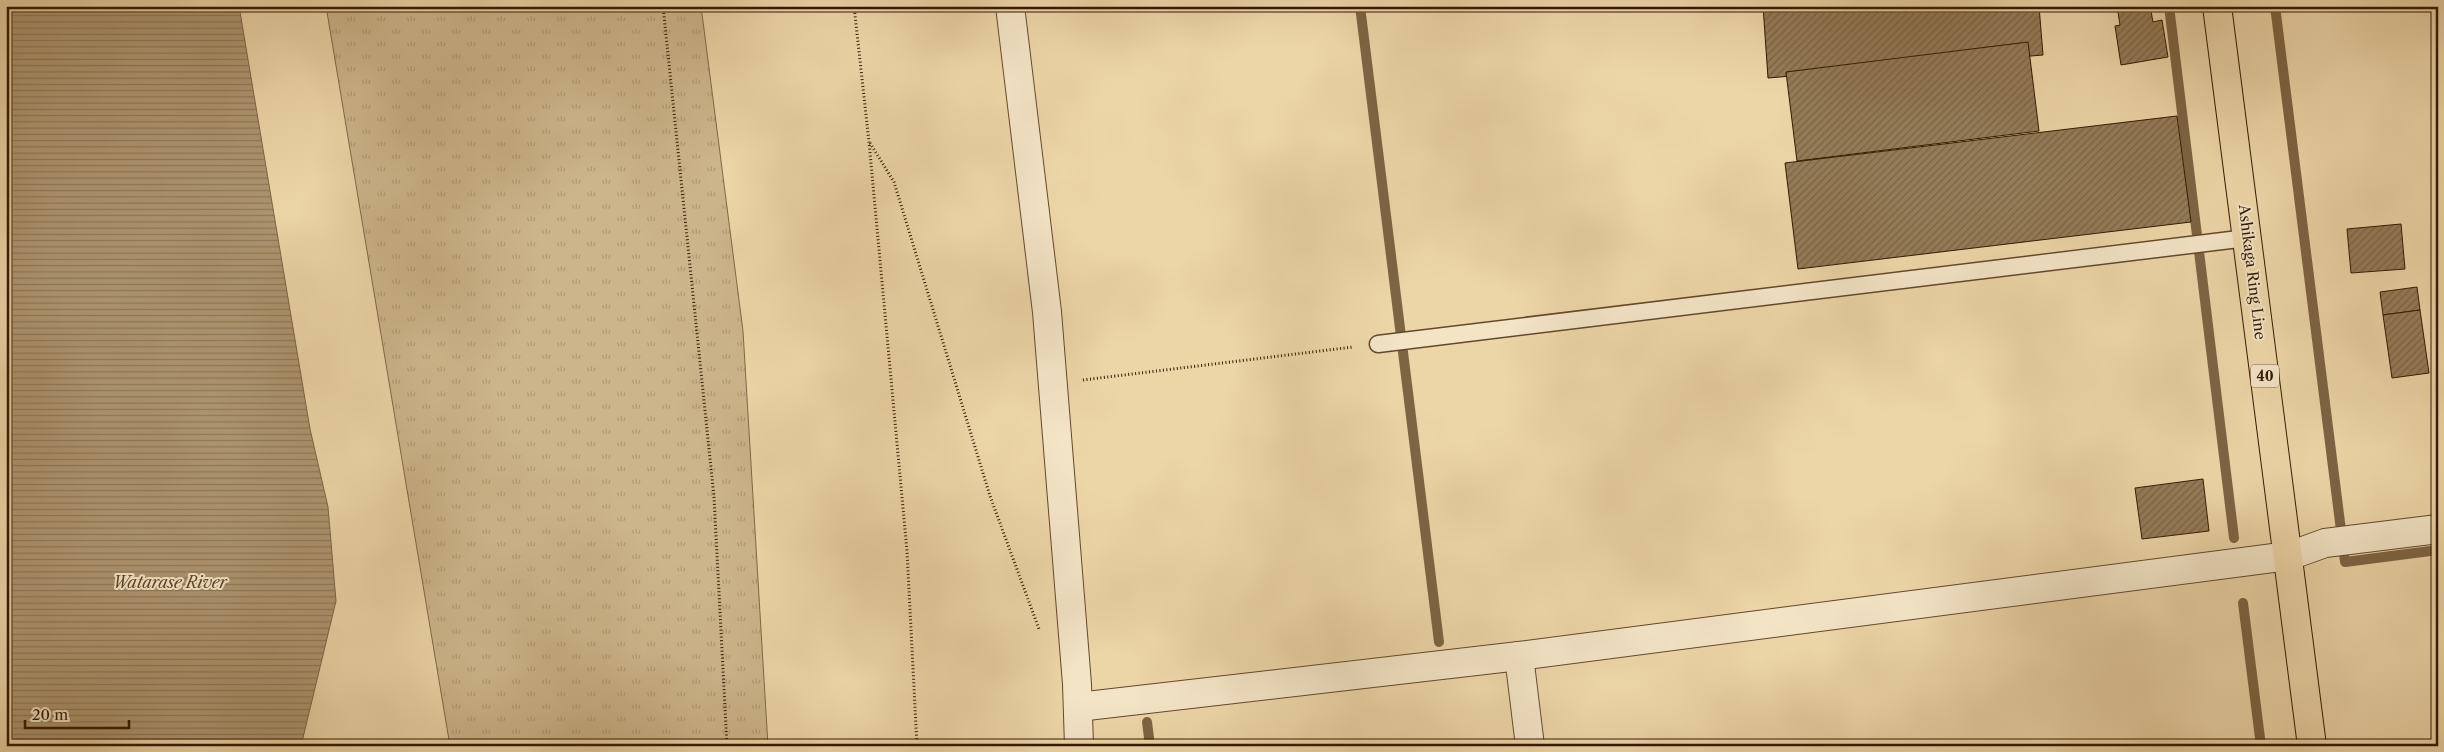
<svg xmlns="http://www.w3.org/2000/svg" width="2444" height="752" viewBox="0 0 2444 752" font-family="'Libre Caslon Text',serif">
	<defs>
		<pattern id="grass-tufts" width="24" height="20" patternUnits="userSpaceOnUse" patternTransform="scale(1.25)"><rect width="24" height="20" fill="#cdb58b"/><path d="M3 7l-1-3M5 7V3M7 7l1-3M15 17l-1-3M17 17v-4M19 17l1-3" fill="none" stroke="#b19b76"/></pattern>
		<pattern id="water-rules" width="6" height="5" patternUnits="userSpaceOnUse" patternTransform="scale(1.25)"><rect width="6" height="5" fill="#ad956f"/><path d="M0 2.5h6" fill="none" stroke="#8e7959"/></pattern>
		<pattern id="building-hatch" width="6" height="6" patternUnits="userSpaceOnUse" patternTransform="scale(1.25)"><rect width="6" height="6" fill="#947b57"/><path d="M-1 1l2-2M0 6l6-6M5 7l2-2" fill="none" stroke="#7a6446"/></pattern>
	</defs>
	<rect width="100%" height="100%" fill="#ecd5a7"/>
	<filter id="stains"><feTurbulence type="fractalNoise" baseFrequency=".004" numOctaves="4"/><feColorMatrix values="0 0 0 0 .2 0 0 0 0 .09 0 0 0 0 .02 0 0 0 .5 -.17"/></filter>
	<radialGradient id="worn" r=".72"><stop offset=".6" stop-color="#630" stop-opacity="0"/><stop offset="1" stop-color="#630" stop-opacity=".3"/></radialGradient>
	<polygon fill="url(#grass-tufts)" stroke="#806846" points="326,6 701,6 743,331 768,746 450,746"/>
	<polygon fill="url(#water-rules)" stroke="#7d6443" points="6,6 239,6 310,429 328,507 336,601 301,746 6,746"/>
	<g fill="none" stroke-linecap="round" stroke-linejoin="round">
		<g stroke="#7d6443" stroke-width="10">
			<polyline points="1360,6 1439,642"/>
			<polyline points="2169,6 2234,538"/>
			<polyline points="2275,6 2345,562 2438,550"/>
			<polyline points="2243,603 2261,746"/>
			<polyline points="1147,722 1150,746"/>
		</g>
	</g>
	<g fill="url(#building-hatch)" stroke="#341a01">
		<polygon points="1763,6 2039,6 2043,55 1768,78"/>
		<polygon points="2117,6 2150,6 2153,22 2162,20 2168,57 2121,65 2115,26 2120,25"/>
		<polygon points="2028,42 2039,131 1797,161 1786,72"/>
		<polygon points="2177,116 2191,222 1798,269 1785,163"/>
		<polygon points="2401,224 2405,269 2351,273 2347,229"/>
		<polygon points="2417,287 2420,310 2383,315 2380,292"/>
		<polygon points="2420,310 2429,373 2392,378 2383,315"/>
		<polygon points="2203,479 2209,531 2142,539 2135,488"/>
	</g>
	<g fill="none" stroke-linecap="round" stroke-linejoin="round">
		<g stroke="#62492a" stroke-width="19">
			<polyline id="service" points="1378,344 2247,238"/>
		</g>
		<g stroke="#62492a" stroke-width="30">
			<g id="minor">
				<polyline points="1010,6 1047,312 1077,684 1079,746"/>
				<polyline points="2289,556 2325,543 2438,529"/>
			</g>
		</g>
		<g stroke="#62492a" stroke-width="30">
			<g id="tertiary">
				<polyline points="1519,656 1530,746"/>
				<polyline points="1078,707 1519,656 2289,556"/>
			</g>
		</g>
		<g stroke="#341a01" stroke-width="30">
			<polyline id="primary" points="2217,6 2312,746"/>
		</g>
		<g stroke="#341a01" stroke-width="3" stroke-dasharray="1 2.5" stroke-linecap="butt">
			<polyline points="663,6 714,497 727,746"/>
			<polyline points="854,6 869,142 907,551 917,746"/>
			<polyline points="870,143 894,182 990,496 1039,629"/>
			<polyline points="1083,380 1353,347"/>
		</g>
		<use href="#service" stroke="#f3e4c6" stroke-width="16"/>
		<use href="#minor" stroke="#f3e4c6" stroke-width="28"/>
		<use href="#tertiary" stroke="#f3e4c6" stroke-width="28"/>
		<use href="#primary" stroke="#ecd5a7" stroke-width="28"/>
	</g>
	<g text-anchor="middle" stroke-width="4" stroke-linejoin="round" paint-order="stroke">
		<rect fill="#f3e4c6" stroke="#6d573c" stroke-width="1" x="2251" y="364.5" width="28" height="23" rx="4"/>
		<g font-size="14" font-weight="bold" fill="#341a01">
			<text x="2265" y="381">40</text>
		</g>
		<g font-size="15" fill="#341a01" stroke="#f3e4c6">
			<text transform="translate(2252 272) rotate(83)" y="5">Ashikaga Ring Line</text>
		</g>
		<g font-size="16" font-style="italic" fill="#5e4528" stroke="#f3e4c6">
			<text x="170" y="588">Watarase River</text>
		</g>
	</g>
	<rect width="2444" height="752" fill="none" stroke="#ecd5a7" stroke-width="25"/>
	<rect x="8" y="8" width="2429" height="737" fill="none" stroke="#341a01" stroke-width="2.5"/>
	<rect x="12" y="12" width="2419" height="727" fill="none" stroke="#341a01"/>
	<path d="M25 720v8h104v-8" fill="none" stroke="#341a01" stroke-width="2.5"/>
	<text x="32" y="720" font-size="15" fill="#341a01" stroke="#f3e4c6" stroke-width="4" paint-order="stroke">20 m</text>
	<rect width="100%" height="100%" filter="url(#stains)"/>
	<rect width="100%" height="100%" fill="url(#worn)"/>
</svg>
